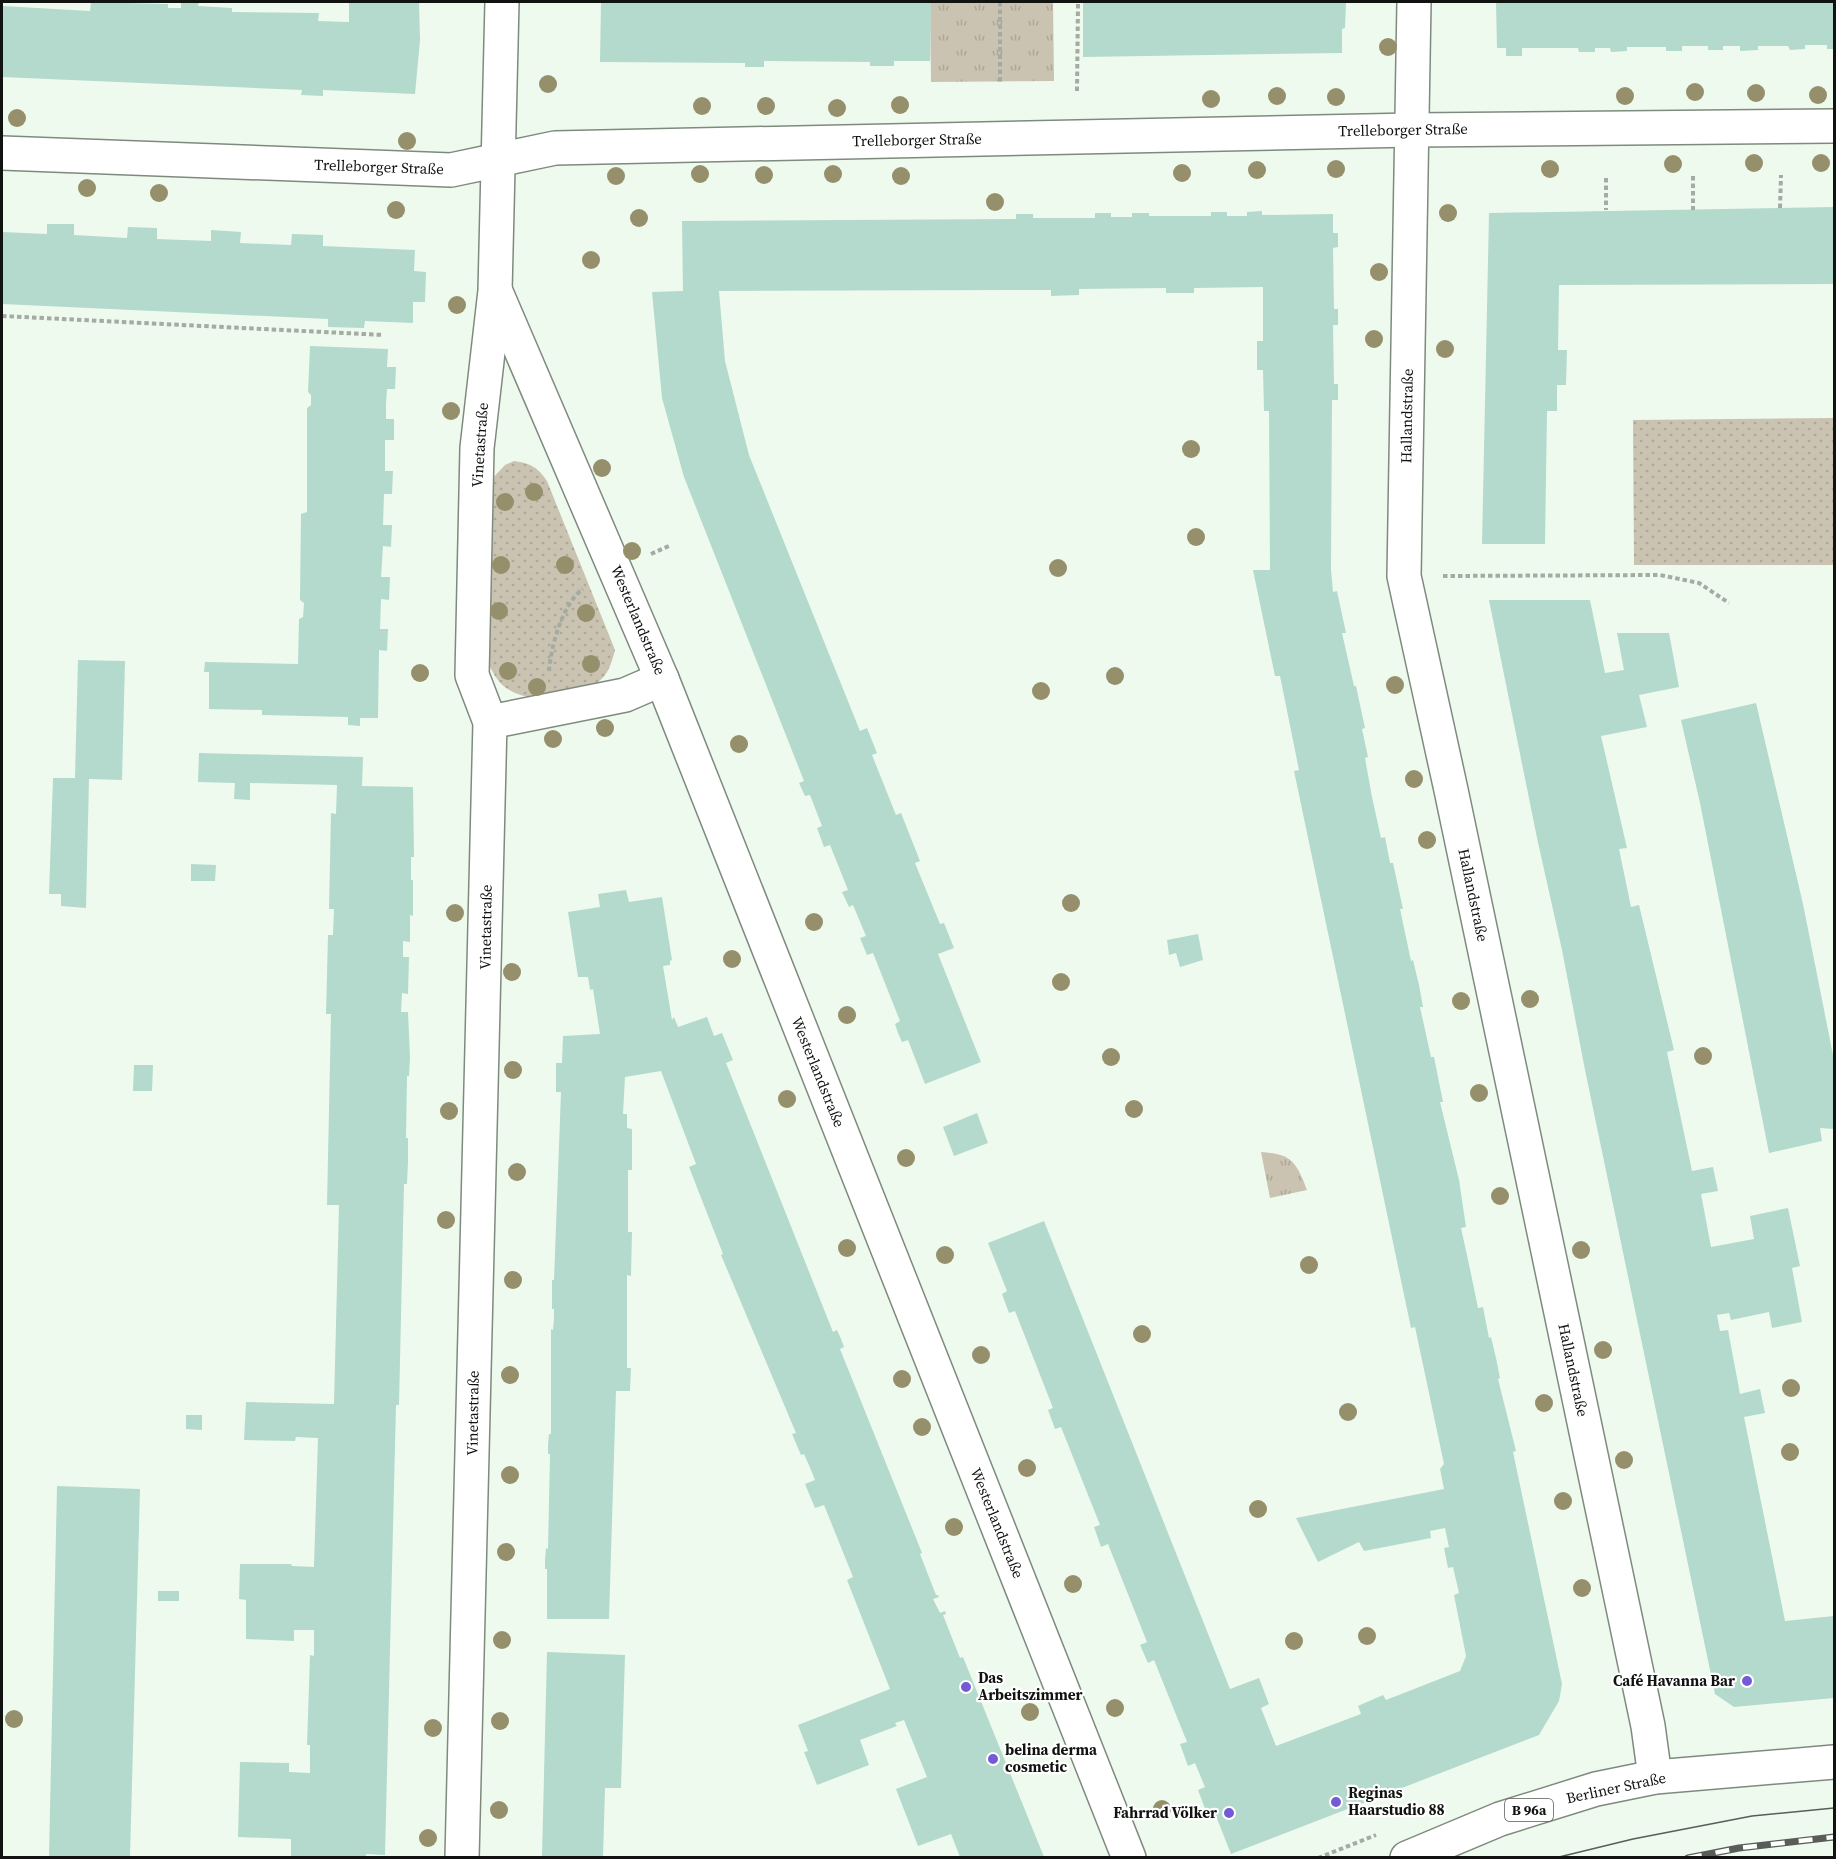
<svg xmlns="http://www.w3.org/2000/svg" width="1836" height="1859" viewBox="0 0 1836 1859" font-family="'Source Serif 4',serif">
	<defs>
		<pattern id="grass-dots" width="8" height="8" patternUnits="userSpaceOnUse" patternTransform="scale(1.5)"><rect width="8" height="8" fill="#cbc3b1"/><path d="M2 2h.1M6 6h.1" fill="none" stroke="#ada797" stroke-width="1.8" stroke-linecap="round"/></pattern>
		<pattern id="park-tufts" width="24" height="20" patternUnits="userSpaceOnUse" patternTransform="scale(1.5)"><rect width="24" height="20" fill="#cbc3b1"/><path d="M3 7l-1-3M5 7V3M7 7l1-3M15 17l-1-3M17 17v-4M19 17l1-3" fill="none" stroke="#ada797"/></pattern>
	</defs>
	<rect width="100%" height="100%" fill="#effaee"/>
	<g fill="url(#grass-dots)">
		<polygon points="1834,418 1834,565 1634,565 1633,420"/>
		<path d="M514,461C531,463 538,468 547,481L615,650C612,662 608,675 598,682C587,689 537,699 524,696C520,695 515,693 511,691C499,685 494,675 488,663V483L505,465Z"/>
	</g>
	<g fill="url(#park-tufts)">
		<polygon points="930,2 1053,2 1054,81 931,82"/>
		<path d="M1261,1152C1292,1154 1296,1162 1307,1190L1270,1198Z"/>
	</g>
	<g fill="#b3dacd">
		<polygon points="91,2 164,4 168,4 168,8 181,8 181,2 199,2 198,6 232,8 232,12 319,13 318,21 349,22 349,2 419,2 420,40 415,94 323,90 323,96 301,95 302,90 2,77 2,6 90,11"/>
		<polygon points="601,2 931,2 930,61 894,61 894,66 870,66 870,62 764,61 764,67 745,67 745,63 600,62"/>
		<polygon points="1083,2 1346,2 1345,28 1342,29 1342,53 1083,57"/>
		<polygon points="1496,2 1834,2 1834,49 1827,49 1827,45 1805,45 1805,49 1790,50 1788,46 1758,46 1758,50 1740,51 1740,46 1723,46 1723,50 1708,50 1708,46 1682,46 1682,51 1666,51 1666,47 1627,47 1627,51 1611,52 1610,48 1595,48 1595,52 1579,52 1578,48 1522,48 1522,56 1506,56 1506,48 1497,48"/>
		<polygon points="1834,207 1834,284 1559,285 1558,350 1567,350 1566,385 1557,385 1557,411 1547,411 1545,544 1482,544 1489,213"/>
		<polygon points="1262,211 1262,215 1333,214 1333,233 1338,233 1338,247 1333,248 1334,309 1338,309 1338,325 1333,325 1334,384 1338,384 1338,400 1332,400 1331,570 1333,592 1337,591 1346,633 1342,633 1354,686 1356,686 1365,728 1362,729 1368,757 1365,758 1372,797 1381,838 1385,837 1390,863 1393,863 1403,909 1400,909 1411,961 1413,960 1419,985 1423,1007 1420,1007 1431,1057 1434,1057 1443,1102 1440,1102 1459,1180 1466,1227 1461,1228 1470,1269 1478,1308 1483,1307 1489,1338 1491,1337 1496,1358 1500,1378 1498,1379 1516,1451 1513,1452 1562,1684 1559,1701 1539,1735 1231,1854 1214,1811 1207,1814 1198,1790 1205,1787 1195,1763 1188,1766 1180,1744 1187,1742 1154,1660 1148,1663 1140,1645 1147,1642 1108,1544 1101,1547 1094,1527 1100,1525 1061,1427 1055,1429 1048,1410 1053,1408 1015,1311 1009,1313 1002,1294 1007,1291 988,1243 1044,1221 1230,1689 1259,1678 1269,1704 1261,1708 1276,1746 1361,1714 1358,1706 1383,1695 1386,1700 1460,1671 1466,1656 1454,1595 1459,1593 1453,1567 1448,1568 1444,1548 1449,1547 1445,1528 1430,1531 1431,1538 1364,1551 1359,1542 1318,1562 1296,1518 1444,1489 1440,1469 1444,1464 1415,1327 1411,1328 1294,771 1299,770 1280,676 1275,676 1253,570 1270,570 1269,411 1264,411 1263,370 1257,370 1257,341 1263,341 1263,287 1194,288 1194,293 1166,293 1166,288 1079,289 1079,295 1051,296 1051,290 719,291 725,361 749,455 860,731 867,728 877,753 872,755 896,815 901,813 920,861 915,863 940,924 944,923 954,948 938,954 981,1062 925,1084 908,1040 902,1042 898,1033 895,1024 900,1021 873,953 867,955 860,938 866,936 853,905 849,907 842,892 848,890 830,845 824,847 817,828 822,826 810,795 805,796 799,783 804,781 684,477 662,398 652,292 683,291 682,221 1016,219 1016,214 1033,214 1033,218 1095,218 1095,213 1111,213 1111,217 1132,217 1132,213 1149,213 1149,216 1211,216 1211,212 1227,212 1227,216 1247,216 1247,212"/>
		<polygon points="47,224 74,224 74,235 127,238 128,227 157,228 157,239 211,241 211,230 241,232 240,243 291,245 292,234 323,235 323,246 415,250 414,271 426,272 425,302 413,302 413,323 365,321 364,328 328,327 328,319 2,304 2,232 47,234"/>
		<polygon points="310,346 388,349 387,367 396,367 395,389 387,389 386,404 386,419 394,419 394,440 385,440 385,471 393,471 392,494 384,494 383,525 392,525 391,547 383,546 381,577 390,577 389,600 381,599 380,629 388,629 387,651 379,650 378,718 360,718 360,726 348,725 348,717 262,715 262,710 209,709 209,672 204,672 205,662 298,664 299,619 303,617 304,603 300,600 301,514 307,512 307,408 311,405 311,395 308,392"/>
		<polygon points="1489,600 1590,600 1605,673 1624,670 1617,633 1669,633 1679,687 1639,695 1647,727 1601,736 1627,848 1619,849 1631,907 1639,905 1674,1050 1667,1052 1692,1171 1713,1167 1718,1191 1701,1194 1711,1247 1754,1239 1750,1216 1788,1208 1800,1266 1792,1268 1802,1322 1772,1328 1769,1312 1731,1320 1729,1313 1717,1315 1720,1331 1728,1330 1740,1394 1760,1389 1765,1413 1744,1417 1785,1621 1834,1616 1834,1698 1734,1707 1715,1694 1585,1070 1562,950 1537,838"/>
		<polygon points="78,660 125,661 122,780 89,779 86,908 61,906 61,894 49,894 53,778 75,778"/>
		<polygon points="1756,703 1803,904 1834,1060 1834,1129 1820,1128 1822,1141 1769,1153 1700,803 1681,720"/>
		<polygon points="199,753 363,757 362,786 413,787 414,857 411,857 411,880 413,880 413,916 410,915 410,942 403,941 403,957 409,957 408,994 402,993 401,1012 408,1012 410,1057 409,1076 407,1076 406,1138 408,1138 408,1162 407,1184 404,1184 399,1405 396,1405 385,1855 366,1854 366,1857 291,1857 291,1839 238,1837 240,1762 289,1763 289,1772 310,1773 310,1745 307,1745 310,1655 314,1656 314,1630 294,1630 294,1641 246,1639 246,1600 239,1599 240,1564 291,1564 292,1566 314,1567 318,1438 296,1437 295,1441 244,1440 246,1402 334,1404 339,1205 327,1205 331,1014 326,1014 328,935 333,935 334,909 329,909 331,813 336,814 337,785 250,783 250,800 234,799 235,783 198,782"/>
		<polygon points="191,864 216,865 215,881 191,881"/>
		<polygon points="626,890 629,902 662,897 672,960 670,961 670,965 663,966 672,1020 674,1017 678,1027 707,1017 714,1036 722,1033 733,1060 726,1063 833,1332 837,1330 841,1339 844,1347 840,1349 922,1553 920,1554 936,1595 938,1595 939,1597 933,1599 940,1613 945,1611 946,1614 943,1615 960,1658 963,1657 1044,1857 960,1857 951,1834 918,1846 896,1789 927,1777 904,1720 895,1723 897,1726 860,1740 869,1765 817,1785 804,1752 808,1751 798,1725 890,1689 847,1580 853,1577 824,1505 815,1508 805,1484 815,1480 811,1470 804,1454 801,1455 792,1434 796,1433 721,1255 723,1254 689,1167 696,1164 661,1071 625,1077 623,1114 627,1114 627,1128 632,1129 632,1170 628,1170 628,1232 632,1232 631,1276 627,1275 627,1368 631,1368 630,1391 616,1391 609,1619 547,1619 547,1569 545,1569 545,1560 546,1548 548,1549 550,1454 548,1454 548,1445 549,1434 551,1434 551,1329 553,1330 554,1319 554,1309 552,1309 552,1280 554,1280 561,1092 556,1092 556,1063 562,1063 563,1036 600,1034 593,989 590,990 588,977 578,977 568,912 600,907 598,894"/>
		<polygon points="1198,934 1203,960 1180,967 1176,953 1169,955 1167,940"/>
		<polygon points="134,1065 153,1065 152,1091 133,1091"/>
		<polygon points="977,1113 988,1143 954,1156 943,1127"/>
		<polygon points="186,1415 202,1415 202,1430 186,1429"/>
		<polygon points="57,1486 140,1489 130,1857 49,1857"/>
		<rect x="158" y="1591" width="21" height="10"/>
		<polygon points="547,1652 625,1655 621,1788 605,1788 603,1857 542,1857"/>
	</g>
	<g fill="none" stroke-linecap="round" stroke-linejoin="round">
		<g stroke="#7f8a7e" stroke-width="36">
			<g id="minor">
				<polyline points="1414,2 1404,576 1451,790 1648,1726 1655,1777"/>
				<polyline points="2,153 451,170 555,148 1412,130 1834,126"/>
				<polyline points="496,292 662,679 1129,1858"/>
				<polyline points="490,722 625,695 662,679"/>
				<polyline points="462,1858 490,722 472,675 477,448 495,291 502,2"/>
			</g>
		</g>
		<g stroke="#7f8a7e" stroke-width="36">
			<polyline id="major" points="1407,1858 1500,1819 1596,1789 1655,1777 1834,1762"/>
		</g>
		<g stroke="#a3aba2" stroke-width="4" stroke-dasharray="4.5 3" stroke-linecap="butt">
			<polyline points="1000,2 1000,82"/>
			<polyline points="1077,91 1078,2"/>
			<polyline points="1693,176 1693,210"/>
			<polyline points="1606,178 1606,210"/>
			<polyline points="1780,208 1781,175"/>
			<polyline points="2,316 384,335"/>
			<polyline points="651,554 671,545"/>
			<polyline points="1443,576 1660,575 1699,583 1729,603"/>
			<path d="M549,671C551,647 562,604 583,589"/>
			<polyline points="1318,1858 1376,1835"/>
		</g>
		<use href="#minor" stroke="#fff" stroke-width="33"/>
		<use href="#major" stroke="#fff" stroke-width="33"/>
		<polyline stroke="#585e57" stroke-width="1.5" points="1555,1858 1633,1839 1752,1816 1834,1808"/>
		<g stroke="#585e57" stroke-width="7">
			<polyline id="rail" points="1688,1858 1739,1848 1834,1837"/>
		</g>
		<use href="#rail" stroke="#fff" stroke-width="4.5" stroke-dasharray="14" stroke-linecap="butt"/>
	</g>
	<g fill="#968f6b">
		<circle cx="1388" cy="47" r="9"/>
		<circle cx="548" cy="84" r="9"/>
		<circle cx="1695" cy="92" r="9"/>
		<circle cx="1756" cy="93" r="9"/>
		<circle cx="1818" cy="95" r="9"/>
		<circle cx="1277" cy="96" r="9"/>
		<circle cx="1625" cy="96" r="9"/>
		<circle cx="1336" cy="97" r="9"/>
		<circle cx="1211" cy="99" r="9"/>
		<circle cx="900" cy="105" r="9"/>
		<circle cx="702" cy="106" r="9"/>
		<circle cx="766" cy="106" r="9"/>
		<circle cx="837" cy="108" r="9"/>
		<circle cx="17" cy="118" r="9"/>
		<circle cx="407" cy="141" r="9"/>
		<circle cx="1754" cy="163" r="9"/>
		<circle cx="1821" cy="163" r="9"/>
		<circle cx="1673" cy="164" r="9"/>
		<circle cx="1336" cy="169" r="9"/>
		<circle cx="1550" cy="169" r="9"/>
		<circle cx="1257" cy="170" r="9"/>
		<circle cx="1182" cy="173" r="9"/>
		<circle cx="700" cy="174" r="9"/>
		<circle cx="833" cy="174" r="9"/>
		<circle cx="764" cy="175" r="9"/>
		<circle cx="616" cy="176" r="9"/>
		<circle cx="901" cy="176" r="9"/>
		<circle cx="87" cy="188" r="9"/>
		<circle cx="159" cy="193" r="9"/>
		<circle cx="995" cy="202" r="9"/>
		<circle cx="396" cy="210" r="9"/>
		<circle cx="1448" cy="213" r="9"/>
		<circle cx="639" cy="218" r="9"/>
		<circle cx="591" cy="260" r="9"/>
		<circle cx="1379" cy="272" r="9"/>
		<circle cx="457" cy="305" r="9"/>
		<circle cx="1374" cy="339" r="9"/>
		<circle cx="1445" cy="349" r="9"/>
		<circle cx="451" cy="411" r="9"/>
		<circle cx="1191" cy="449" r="9"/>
		<circle cx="602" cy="468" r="9"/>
		<circle cx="534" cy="492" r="9"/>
		<circle cx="505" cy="502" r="9"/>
		<circle cx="1196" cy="537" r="9"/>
		<circle cx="632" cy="551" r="9"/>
		<circle cx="501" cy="565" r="9"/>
		<circle cx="565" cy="565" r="9"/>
		<circle cx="1058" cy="568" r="9"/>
		<circle cx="499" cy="611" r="9"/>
		<circle cx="586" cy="613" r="9"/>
		<circle cx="591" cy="664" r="9"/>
		<circle cx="508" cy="671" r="9"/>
		<circle cx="420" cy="673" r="9"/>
		<circle cx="1115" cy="676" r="9"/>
		<circle cx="1395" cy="685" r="9"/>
		<circle cx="537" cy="687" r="9"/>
		<circle cx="1041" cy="691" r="9"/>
		<circle cx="605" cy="728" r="9"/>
		<circle cx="553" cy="739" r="9"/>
		<circle cx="739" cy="744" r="9"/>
		<circle cx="1414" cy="779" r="9"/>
		<circle cx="1427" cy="840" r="9"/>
		<circle cx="1071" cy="903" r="9"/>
		<circle cx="455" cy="913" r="9"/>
		<circle cx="814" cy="922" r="9"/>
		<circle cx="732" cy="959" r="9"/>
		<circle cx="512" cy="972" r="9"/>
		<circle cx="1061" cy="982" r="9"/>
		<circle cx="1530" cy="999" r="9"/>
		<circle cx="1461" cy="1001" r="9"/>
		<circle cx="847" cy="1015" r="9"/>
		<circle cx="1703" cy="1056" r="9"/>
		<circle cx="1111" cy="1057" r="9"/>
		<circle cx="513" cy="1070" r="9"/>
		<circle cx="1479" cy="1093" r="9"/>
		<circle cx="787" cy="1099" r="9"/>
		<circle cx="1134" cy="1109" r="9"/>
		<circle cx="449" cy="1111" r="9"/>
		<circle cx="906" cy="1158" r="9"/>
		<circle cx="517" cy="1172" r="9"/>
		<circle cx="1500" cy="1196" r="9"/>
		<circle cx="446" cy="1220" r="9"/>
		<circle cx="847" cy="1248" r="9"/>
		<circle cx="1581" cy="1250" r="9"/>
		<circle cx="945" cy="1255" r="9"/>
		<circle cx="1309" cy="1265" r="9"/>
		<circle cx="513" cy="1280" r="9"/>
		<circle cx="1142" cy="1334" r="9"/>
		<circle cx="1603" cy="1350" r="9"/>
		<circle cx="981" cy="1355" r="9"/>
		<circle cx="510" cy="1375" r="9"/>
		<circle cx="902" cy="1379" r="9"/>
		<circle cx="1791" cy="1388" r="9"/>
		<circle cx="1544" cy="1403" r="9"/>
		<circle cx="1348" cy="1412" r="9"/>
		<circle cx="922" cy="1427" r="9"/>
		<circle cx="1790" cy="1452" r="9"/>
		<circle cx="1624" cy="1460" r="9"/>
		<circle cx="1027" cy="1468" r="9"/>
		<circle cx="510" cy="1475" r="9"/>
		<circle cx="1563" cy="1501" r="9"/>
		<circle cx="1258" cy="1509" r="9"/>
		<circle cx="954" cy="1527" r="9"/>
		<circle cx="506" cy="1552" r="9"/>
		<circle cx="1073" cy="1584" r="9"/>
		<circle cx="1582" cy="1588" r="9"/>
		<circle cx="1367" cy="1636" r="9"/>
		<circle cx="502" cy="1640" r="9"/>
		<circle cx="1294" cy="1641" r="9"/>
		<circle cx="1115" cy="1708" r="9"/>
		<circle cx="1030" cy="1712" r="9"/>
		<circle cx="14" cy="1719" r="9"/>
		<circle cx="500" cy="1721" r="9"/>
		<circle cx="433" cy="1728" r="9"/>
		<circle cx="1162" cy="1809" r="9"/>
		<circle cx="499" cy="1810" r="9"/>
		<circle cx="428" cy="1838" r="9"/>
	</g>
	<g fill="#745bd5" stroke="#fff" stroke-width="2">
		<circle cx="1747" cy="1681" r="6"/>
		<circle cx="966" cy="1687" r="6"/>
		<circle cx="993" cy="1759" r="6"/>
		<circle cx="1336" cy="1802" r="6"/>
		<circle cx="1229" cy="1813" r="6"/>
	</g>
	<g text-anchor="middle" stroke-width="4.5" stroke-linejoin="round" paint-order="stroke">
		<rect fill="#fff" stroke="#585a57" stroke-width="1.5" x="1505" y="1799" width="48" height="22" rx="4.5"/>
		<g font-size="14" font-weight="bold" fill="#10130f">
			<text x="1529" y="1815">B 96a</text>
		</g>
		<g font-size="15" fill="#10130f" stroke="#fff">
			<text transform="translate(1403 130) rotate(-1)" y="5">Trelleborger Straße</text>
			<text transform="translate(917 140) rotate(-1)" y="5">Trelleborger Straße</text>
			<text transform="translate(379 167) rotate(2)" y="5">Trelleborger Straße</text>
			<text transform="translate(1407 416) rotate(-89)" y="5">Hallandstraße</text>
			<text transform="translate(480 445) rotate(-86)" y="5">Vinetastraße</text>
			<text transform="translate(638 620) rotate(67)" y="5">Westerlandstraße</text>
			<text transform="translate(1473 895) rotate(78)" y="5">Hallandstraße</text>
			<text transform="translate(486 927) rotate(-89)" y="5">Vinetastraße</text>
			<text transform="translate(818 1072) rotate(68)" y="5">Westerlandstraße</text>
			<text transform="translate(1573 1370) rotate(78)" y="5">Hallandstraße</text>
			<text transform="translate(473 1413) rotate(-89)" y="5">Vinetastraße</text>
			<text transform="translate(997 1523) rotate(68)" y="5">Westerlandstraße</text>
			<text transform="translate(1616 1788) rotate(-12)" y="5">Berliner Straße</text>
		</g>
		<g font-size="15" font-weight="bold" fill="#10130f" stroke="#fff" text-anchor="start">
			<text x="978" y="1683">Das<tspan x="978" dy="17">Arbeitszimmer</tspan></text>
			<text x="1735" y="1686" text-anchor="end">Café Havanna Bar</text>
			<text x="1005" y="1755">belina derma<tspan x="1005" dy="17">cosmetic</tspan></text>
			<text x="1348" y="1798">Reginas<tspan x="1348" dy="17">Haarstudio 88</tspan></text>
			<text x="1217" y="1818" text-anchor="end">Fahrrad Völker</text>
		</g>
	</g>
	<rect width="1836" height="1859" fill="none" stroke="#10130f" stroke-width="6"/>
</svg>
